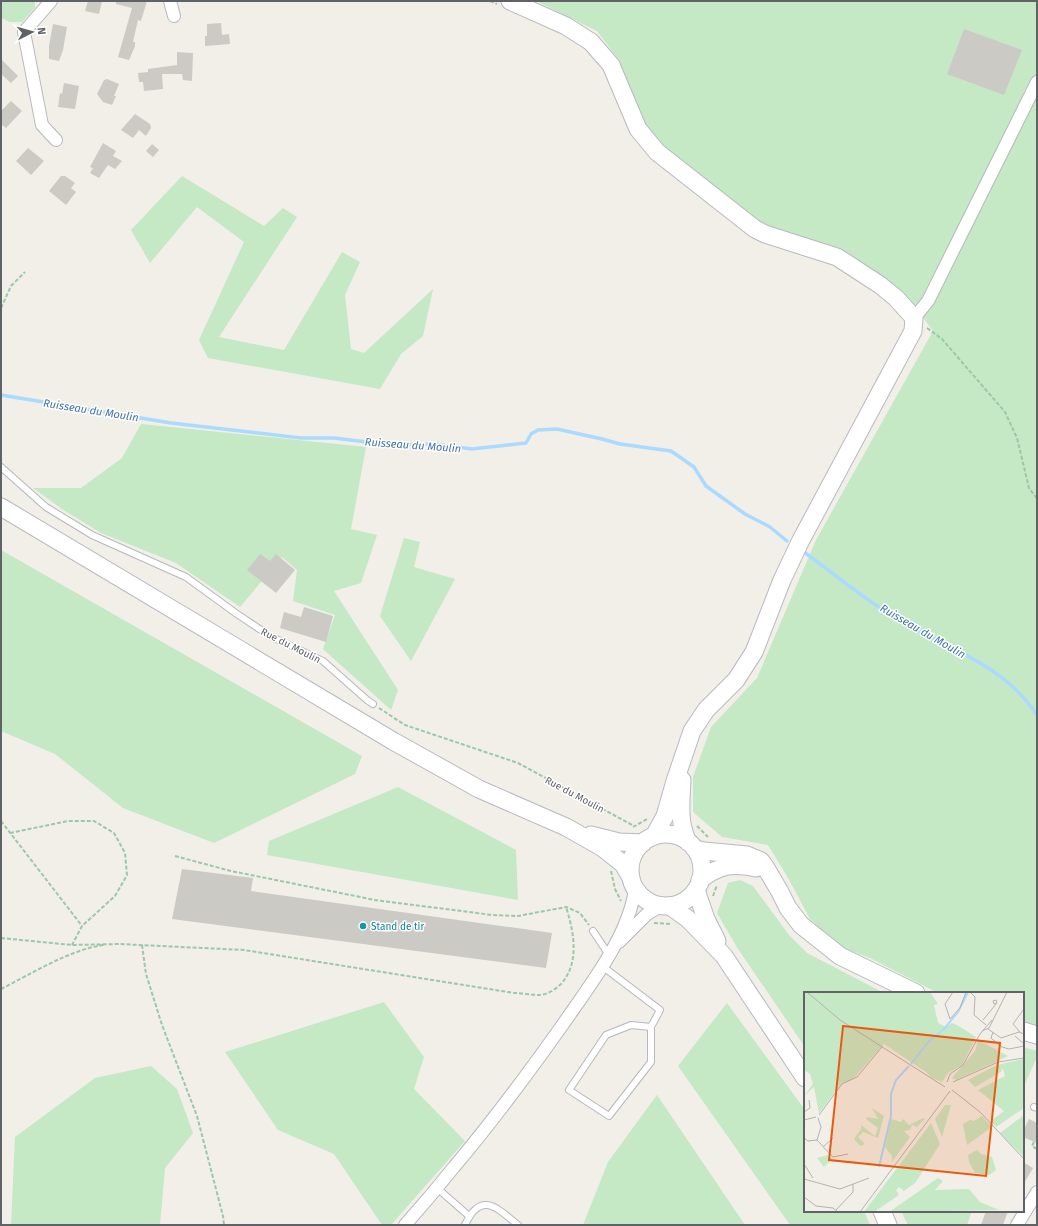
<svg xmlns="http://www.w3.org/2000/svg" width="1038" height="1226" viewBox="0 0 1038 1226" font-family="'Fira Sans',sans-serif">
	<rect width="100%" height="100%" fill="#f1efe8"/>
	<g fill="#c5e8c5">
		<polygon points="1,1 35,1 35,8 22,22 10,22 1,18"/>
		<polygon points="536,1 1037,1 1037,1028 1023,1024 1023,993 938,993 870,958 840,947 810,919 787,876 768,845 722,837 693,812 693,777 711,727 757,678 816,540 933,331 908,297 847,256 755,221 672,158 639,121 620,61 597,31"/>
		<polygon points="182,176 264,226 283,208 297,217 219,337 284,350 342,252 360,262 345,295 351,349 364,353 433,289 423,336 401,354 380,389 208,358 199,340 244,242 197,207 150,263 131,230"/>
		<polygon points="141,424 366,447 351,529 377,535 361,583 334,591 398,690 391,710 323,649 335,615 293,601 297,570 282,557 240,607 176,563 101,533 62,509 33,488 81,488 122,458"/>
		<polygon points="404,538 420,542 414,567 455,579 411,661 380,616"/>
		<polygon points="1,550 362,756 355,774 214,843 123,808 55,754 1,731"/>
		<polygon points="398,787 516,850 518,900 267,855 269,841"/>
		<polygon points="740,880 753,886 789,935 807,953 884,993 805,993 805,1047 738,949 717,913 728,883"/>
		<polygon points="384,1002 424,1057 414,1089 465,1141 391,1225 382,1225 334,1154 278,1130 225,1052"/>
		<polygon points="727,1003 805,1110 805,1211 864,1211 870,1225 790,1225 678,1066"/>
		<polygon points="1023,1047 1037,1051 1037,1057 1023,1088"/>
		<polygon points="151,1066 177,1089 193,1133 165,1168 160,1225 11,1225 15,1137 95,1078"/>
		<polygon points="657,1095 745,1225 583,1225 608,1162"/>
		<polygon points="901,1211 972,1211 967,1225 908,1225"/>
	</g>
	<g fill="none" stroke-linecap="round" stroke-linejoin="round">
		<g stroke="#aadaff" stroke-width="3.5">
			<polyline points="1,395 171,423 301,438 334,438 391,445 435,444 472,449 526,443 531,434 538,430 557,429 602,439 620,444 671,451 694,467 706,486 745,514 770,527 787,541"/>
			<path d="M804,552C836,575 867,602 901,621C950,649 1005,666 1037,715"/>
		</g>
	</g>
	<g fill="#cccac5">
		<polygon points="88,1 102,1 99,14 85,11"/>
		<polygon points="116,1 147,1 141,21 138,20 133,42 135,42 135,46 129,60 118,57 132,8 116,4"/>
		<polygon points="221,23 222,35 229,34 230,44 205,46 205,36 207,36 207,24"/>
		<polygon points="53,24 67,27 63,50 59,61 49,59 49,46"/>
		<polygon points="964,29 1022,50 1004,95 947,74"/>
		<polygon points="177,52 193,53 192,81 183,80 182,74 162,74 163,89 144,91 143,82 139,82 138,73 148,72 148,69 177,65"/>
		<polygon points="1,59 18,76 11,83 1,74"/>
		<polygon points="107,79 119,84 114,96 116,96 112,105 103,102 97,94 104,80"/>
		<polygon points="64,83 79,86 75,109 58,107 60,93 62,94"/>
		<polygon points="11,101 22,111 6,128 1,124 1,111"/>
		<polygon points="135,114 150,124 151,128 146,136 139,130 133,138 121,130"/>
		<polygon points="103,143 116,151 113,156 122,161 115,169 108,165 99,178 90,173 93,168 90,167"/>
		<polygon points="152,144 159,150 153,157 146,151"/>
		<polygon points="28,148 44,161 31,175 16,161"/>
		<polygon points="61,176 65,176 75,183 71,188 76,192 66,205 49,191"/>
		<polygon points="260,554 270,561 276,554 295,570 276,593 247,570"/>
		<polygon points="304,607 333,616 326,642 280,628 284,612 301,617"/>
		<polygon points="182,869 253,878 251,891 552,933 546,968 172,919"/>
		<polygon points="1029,1119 1037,1123 1037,1143 1023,1137 1023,1131"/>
		<polygon points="1023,1162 1033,1168 1023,1185"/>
		<polygon points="986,1211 1008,1211 1003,1225 981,1225"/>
	</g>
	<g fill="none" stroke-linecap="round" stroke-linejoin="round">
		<g stroke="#b5b8bc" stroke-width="8">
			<g id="lane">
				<polyline points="1,467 46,507 92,535 186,577 237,614 270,636 323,661 367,700 373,704"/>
				<polyline points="593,931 609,955"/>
				<polyline points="602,966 660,1010 651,1027 651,1062 609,1116 569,1090 606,1035 631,1025 651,1027"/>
				<polyline points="1034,1107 1037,1108"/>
				<polyline points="437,1188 469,1216"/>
				<path d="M465,1225C481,1190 497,1208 518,1225"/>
			</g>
		</g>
		<g stroke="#b5b8bc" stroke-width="14">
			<g id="street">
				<polyline points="51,1 24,32 42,125 56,140"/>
				<polyline points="170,1 174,16"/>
				<polyline points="914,318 928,301 1037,82"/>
				<polyline points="619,942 647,914 661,906"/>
				<path d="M405,1225C422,1206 438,1187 454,1167C492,1122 527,1075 561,1027C588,988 629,936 635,889"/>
				<polyline points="1017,1225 1037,1192"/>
			</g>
		</g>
		<g stroke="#b6babf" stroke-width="19">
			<g id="secondary">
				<polyline points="510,1 566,26 591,42 611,65 638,129 657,152 755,229 765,234 837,257 880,285 896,298 914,318 913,331 801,540 782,580 754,652 736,680 706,710 692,731 675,781 665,816 654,836"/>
				<polyline points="1,507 393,741 479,789 566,827 603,848 623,864 630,876"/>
				<path d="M682,780C681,801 678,823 688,842"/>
				<circle cx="666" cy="870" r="36"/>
				<polyline points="591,835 619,842 643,843"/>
				<polyline points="695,849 704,851 747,855 761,861 766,868 780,892 788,908 801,925 840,956 916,993"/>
				<path d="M700,880C719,865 732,863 756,868"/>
				<polyline points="696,890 706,919 717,941"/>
				<polyline points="670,906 688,919 724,956 805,1078"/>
				<polyline points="1023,1031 1037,1035"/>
				<polyline points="882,1211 888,1225"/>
			</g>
		</g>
		<g stroke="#9cc7a9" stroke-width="2" stroke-dasharray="4 2" stroke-linecap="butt">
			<polyline points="490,1 497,4"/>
			<polyline points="1,308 11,286 25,272"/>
			<polyline points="927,328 942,339 1005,412 1017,438 1029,488 1037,499"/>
			<polyline points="379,708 405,725 518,763 634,826"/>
			<polyline points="1,821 82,926"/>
			<polyline points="697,826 708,837"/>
			<polyline points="633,827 647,819"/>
			<polyline points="10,833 68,821 94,821 114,833 125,853 127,875 115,896 82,926 72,945"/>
			<polyline points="175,856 231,871 375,900 492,915 518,916 566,907 580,913 589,925"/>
			<polyline points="611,871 615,889 621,901"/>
			<polyline points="713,896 717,885"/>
			<polyline points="654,923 672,924"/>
			<path d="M1,938L72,945L119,944L244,950L514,993C522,993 531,995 539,995C546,995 555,990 561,984C580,963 574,932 566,907"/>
			<polyline points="142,945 146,974 162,1025 197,1116 223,1216 224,1225"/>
			<path d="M1,989C31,974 71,949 104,945"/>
			<polyline points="1034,1142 1032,1146 1037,1149"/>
		</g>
		<use href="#lane" stroke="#fff" stroke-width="6"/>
		<use href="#street" stroke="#fff" stroke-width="12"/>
		<use href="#secondary" stroke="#fff" stroke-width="17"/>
	</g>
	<circle fill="#0f9aa8" stroke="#fff" stroke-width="1.5" cx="363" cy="926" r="4"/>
	<g text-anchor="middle" stroke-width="3" stroke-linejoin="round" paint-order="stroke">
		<g font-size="10" fill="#5f6368" stroke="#fff">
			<text transform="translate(291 645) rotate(27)" y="4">Rue du Moulin</text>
			<text transform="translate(575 794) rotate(28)" y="4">Rue du Moulin</text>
		</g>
		<g font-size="10" fill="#0d838f" stroke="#fff" text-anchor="start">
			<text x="371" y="930">Stand de tir</text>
		</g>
		<g font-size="11" font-style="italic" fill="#4174aa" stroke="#fff">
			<text transform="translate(91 410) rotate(9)" y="4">Ruisseau du Moulin</text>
			<text transform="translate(413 445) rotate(4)" y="4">Ruisseau du Moulin</text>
			<text transform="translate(923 631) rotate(30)" y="4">Ruisseau du Moulin</text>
		</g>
	</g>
	<g transform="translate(804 992)">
		<rect width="220" height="220" fill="#f1efe8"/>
		<path d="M0,0H126L134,12L130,13L134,31L142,35L148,31L153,33L172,45L158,73L144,81L138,90L128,86L122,80L80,52L49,87L37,92L15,121L10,95L0,104L9,92L6,82L0,78ZM174,48L204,64L152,88L148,86L171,59ZM220,67V116L192,135L187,129L200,119L174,98L201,84L199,76L197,80L171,95L164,88L193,73ZM141,113H147L138,145L131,127ZM68,116L80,124L74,146L59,140L54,145L61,152L56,154L50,147L57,137V133L71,144L74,136L62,127L63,125L74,127ZM220,123V165L196,141ZM178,124L188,135L163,153L159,132L166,128L170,129ZM119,126L121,127L113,135L108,133L106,138L100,139L106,145L88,170V164L81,155L87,127L97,130L99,127L105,133ZM127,131L136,152L111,191L100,199L95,195L92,198L95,203L70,220H60ZM173,158L177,162L188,165L192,178L185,183L171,181L165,170L164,163ZM24,163L28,167L20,175L13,166ZM134,186L139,189L131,198L165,197L176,210L195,218L85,220Z" fill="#c5e8c5"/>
		<path fill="none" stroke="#aadaff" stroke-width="2" d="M107,72L125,49L140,37L154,20L164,0M75,175L87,124V102L92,88L105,74"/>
		<path fill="none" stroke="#b3b3b1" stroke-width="1" d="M3,0L36,28L141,95M149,0L141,12L146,27L156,16L162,0M166,0L171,5L170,23L182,33M192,8L193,11L190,12L189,9ZM179,28L192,12M184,37L197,46L215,40L220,42M178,39L185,36L203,0M189,40L187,46L198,55L205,57L220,54M216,40L209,32L220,17M211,44L220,52M143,90L146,82L159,73L176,42L188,28M149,90L194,70L220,66M148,98L176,120L220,167M0,120L6,116L5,108M15,123L38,92L53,85L78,55M14,126L17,135L13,148L29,165L44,162M0,128L12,125M0,146L4,149L13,148M19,155L29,146M0,172L9,186M0,187L36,197L65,186M0,205L12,214L29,216L34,220M32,218L49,200V192M56,220L146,99"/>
		<path fill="#e8590c" fill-opacity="0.15" stroke="#e8590c" stroke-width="2" d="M39,34L196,51L182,184L25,168Z"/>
		<rect width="220" height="220" fill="none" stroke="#5f6368" stroke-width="2"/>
	</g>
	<rect width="1038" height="1226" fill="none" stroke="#5f6368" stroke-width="4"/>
	<g transform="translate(32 32) rotate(84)" stroke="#ffffff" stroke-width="3" paint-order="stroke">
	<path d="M0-3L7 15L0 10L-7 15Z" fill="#5f6368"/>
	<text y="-6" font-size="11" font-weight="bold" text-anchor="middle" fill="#5f6368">N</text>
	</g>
</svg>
